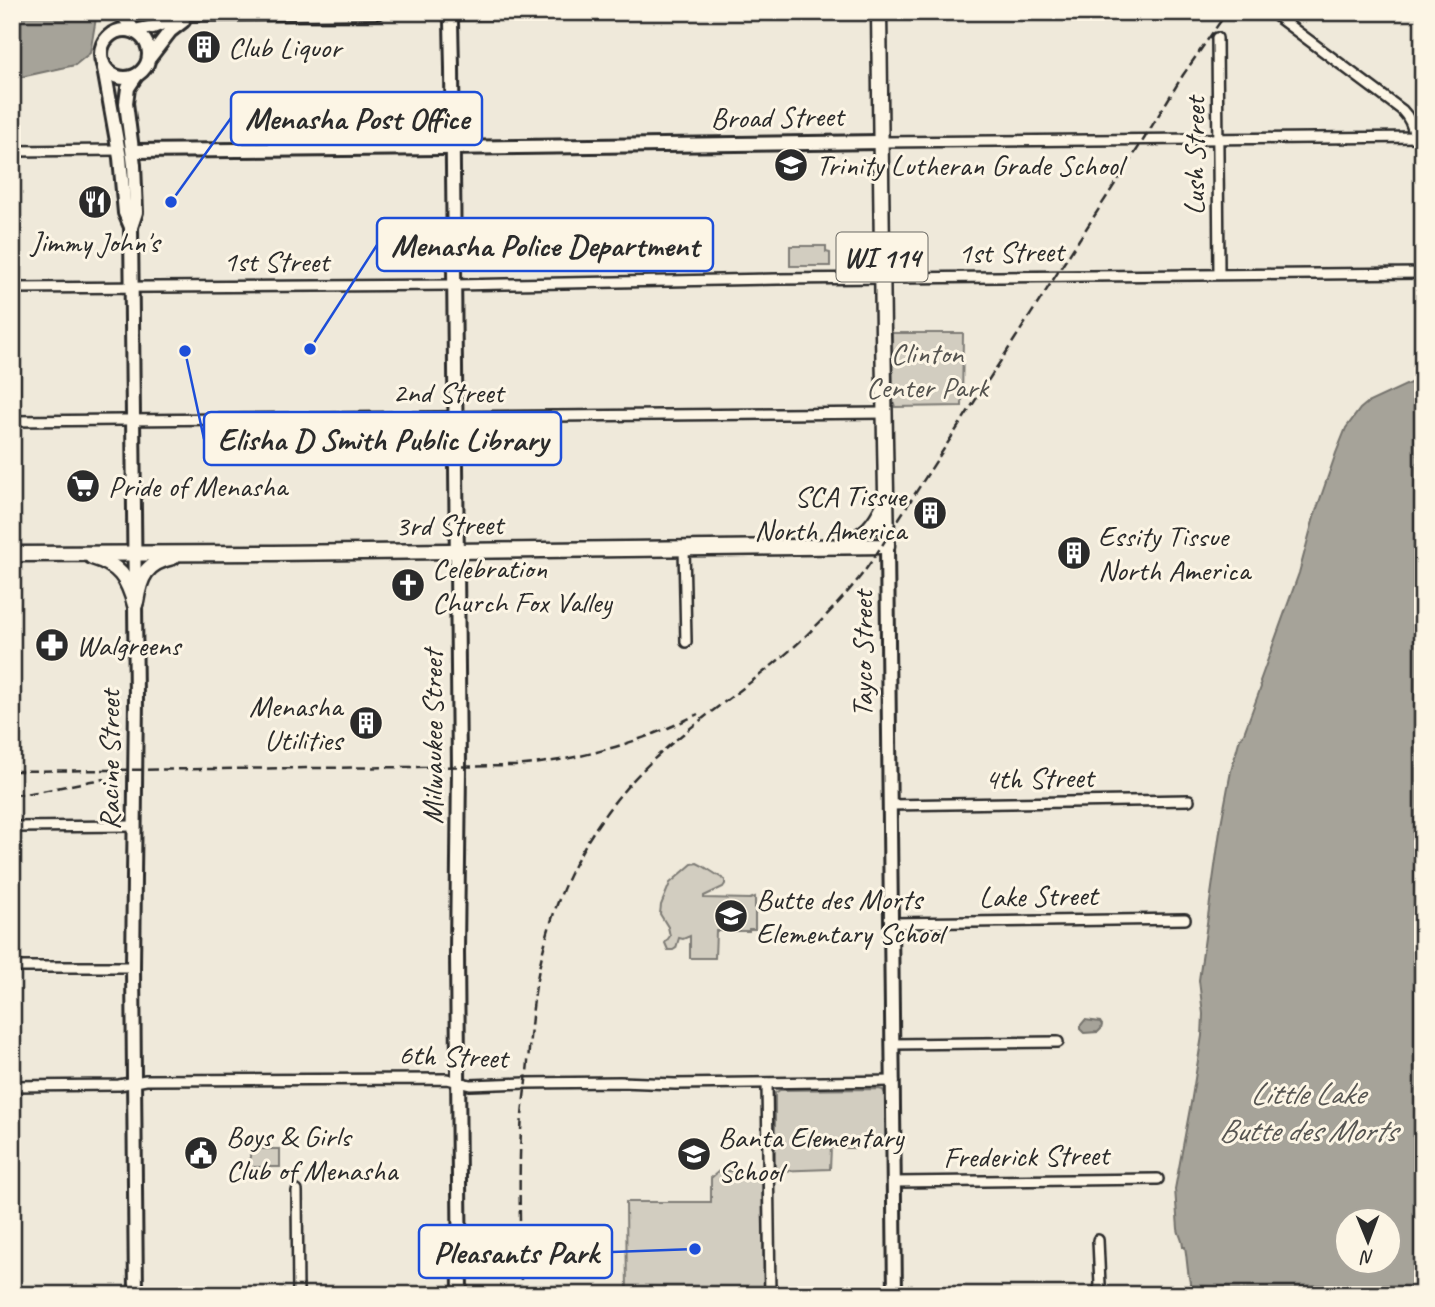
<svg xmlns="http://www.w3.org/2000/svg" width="1435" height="1307" viewBox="0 0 1435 1307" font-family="Caveat,sans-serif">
	<rect width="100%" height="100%" fill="#efe9da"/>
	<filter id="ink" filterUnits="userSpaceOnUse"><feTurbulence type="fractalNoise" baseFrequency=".0143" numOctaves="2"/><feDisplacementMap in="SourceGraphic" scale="14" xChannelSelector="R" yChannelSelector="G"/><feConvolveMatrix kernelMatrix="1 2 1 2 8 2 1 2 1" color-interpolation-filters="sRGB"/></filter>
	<g filter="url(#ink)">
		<g fill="#d2cdc0" stroke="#7e7c76" stroke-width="2">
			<polygon points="457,12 522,12 516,16 513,20 460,21"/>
			<polygon points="790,246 826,246 826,252 830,253 830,266 790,266"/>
			<polygon points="892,333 963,333 962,406 895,407 893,400"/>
			<polygon points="12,357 19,357 20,409 12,409"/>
			<polygon points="697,863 703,866 725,880 725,884 723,887 704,896 704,898 750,899 755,897 755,929 749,929 749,931 716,931 715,958 690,958 690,936 683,939 679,938 676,948 673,950 668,950 665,943 670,936 668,927 660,914 661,905 670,883 692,864"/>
			<polygon points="879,1089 883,1090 886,1096 886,1148 831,1148 830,1169 775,1171 775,1093 780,1090"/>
			<rect x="250" y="1149" width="30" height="18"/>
			<polygon points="719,1171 762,1171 764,1295 627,1295 626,1202 711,1202 711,1178"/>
		</g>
		<g fill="#a6a399" stroke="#75736d" stroke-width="2" fill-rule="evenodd">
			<polygon points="12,12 95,12 96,18 90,53 75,65 12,79"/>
			<path d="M1423,377V1295H1191C1192,1287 1190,1284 1189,1277C1187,1267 1187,1258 1185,1247H1183C1183,1239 1179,1236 1178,1229L1175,1189L1191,1103L1202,1036L1203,1014L1199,980L1221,824L1231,771L1240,738L1244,733L1261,687L1260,681L1299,573L1314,517L1336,453L1346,428L1360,409L1367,403ZM1348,1220H1390V1262H1348Z"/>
			<polygon points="1085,1020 1100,1022 1102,1025 1101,1029 1098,1032 1084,1033 1080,1029 1080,1026"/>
		</g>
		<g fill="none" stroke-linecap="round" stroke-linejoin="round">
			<g stroke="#2b2b2b" stroke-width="14">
				<g id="street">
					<path d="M1271,12L1402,110C1410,118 1413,126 1415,137"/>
					<polyline points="1217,38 1219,274"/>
					<polyline points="881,142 1423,137"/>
					<polyline points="12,151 119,150"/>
					<polyline points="12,288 455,285 778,279 1423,273"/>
					<polyline points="12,421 884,413"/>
					<polyline points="684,547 686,642"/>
					<polyline points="890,805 1189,800"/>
					<polyline points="12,827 135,826"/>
					<polyline points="892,923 1185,919"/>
					<polyline points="12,967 133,967"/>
					<polyline points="893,1044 1058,1042"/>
					<polyline points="767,1083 770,1295"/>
					<polyline points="12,1086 119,1085 146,1080 447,1079 470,1085 526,1083 620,1082 675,1084 894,1081"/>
					<polyline points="895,1182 1158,1179"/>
					<polyline points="297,1191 298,1295"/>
					<polyline points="1097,1295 1100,1285 1098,1240"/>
				</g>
			</g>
			<g stroke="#2b2b2b" stroke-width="18">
				<g id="secondary">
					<polyline points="121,12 134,31 153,27 187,14 378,12"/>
					<polyline points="449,12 451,22 452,68 459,767 457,952 460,1295"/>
					<circle cx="125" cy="54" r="24"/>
					<polyline points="150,57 170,31 183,21"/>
					<polyline points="103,63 120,158 125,213 131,227 136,698 133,967 136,1295"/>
					<polyline points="133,151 441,148 881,142"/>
					<polyline points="131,227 136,212 134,165 126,103 128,88 136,76"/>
					<polyline points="887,546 895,1295"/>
				</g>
			</g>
			<g stroke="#2b2b2b" stroke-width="19">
				<g id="primary">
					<path d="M844,544C866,535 875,525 885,503"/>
					<polyline points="12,554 273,553 887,546 883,333 879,12"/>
					<path d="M92,557C119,565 128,578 135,605"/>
					<path d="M136,602C140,576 146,563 173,557"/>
				</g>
			</g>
			<use href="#street" stroke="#fcf5e5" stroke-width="9"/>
			<use href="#secondary" stroke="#fcf5e5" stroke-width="12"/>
			<use href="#primary" stroke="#fcf5e5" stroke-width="14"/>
			<g stroke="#2b2b2b" stroke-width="2.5" stroke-dasharray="10 5" stroke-linecap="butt">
				<path d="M12,771L515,766C579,760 641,743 698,714"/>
				<path d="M12,795C43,793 73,783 104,779"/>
				<path d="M521,1295C521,1240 518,1185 521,1131C522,1108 526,1085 528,1062C531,1024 534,985 544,947C561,877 598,812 651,762C695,720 749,687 795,646C818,625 840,602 860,577C874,559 886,539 898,520L1144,139L1183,75L1227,12"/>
			</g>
		</g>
	</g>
	<defs>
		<g id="building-disc" transform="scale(1.75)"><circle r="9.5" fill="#2b2b2b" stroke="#fcf5e5"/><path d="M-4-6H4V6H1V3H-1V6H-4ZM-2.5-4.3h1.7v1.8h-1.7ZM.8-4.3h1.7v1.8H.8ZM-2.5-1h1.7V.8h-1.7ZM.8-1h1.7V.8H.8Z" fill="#fff"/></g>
		<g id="school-disc" transform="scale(1.75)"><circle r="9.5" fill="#2b2b2b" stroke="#fcf5e5"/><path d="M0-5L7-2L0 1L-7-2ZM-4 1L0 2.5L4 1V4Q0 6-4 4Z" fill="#fff"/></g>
		<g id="restaurant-disc" transform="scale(1.75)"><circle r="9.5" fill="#2b2b2b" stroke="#fcf5e5"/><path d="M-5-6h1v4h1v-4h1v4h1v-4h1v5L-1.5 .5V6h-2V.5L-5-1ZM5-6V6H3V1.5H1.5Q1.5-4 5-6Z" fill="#fff"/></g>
		<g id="supermarket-disc" transform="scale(1.75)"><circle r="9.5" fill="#2b2b2b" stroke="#fcf5e5"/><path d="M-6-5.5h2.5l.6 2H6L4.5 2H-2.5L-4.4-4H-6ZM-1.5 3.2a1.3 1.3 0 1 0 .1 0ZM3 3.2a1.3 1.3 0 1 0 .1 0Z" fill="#fff"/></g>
		<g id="church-disc" transform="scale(1.75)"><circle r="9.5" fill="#2b2b2b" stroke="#fcf5e5"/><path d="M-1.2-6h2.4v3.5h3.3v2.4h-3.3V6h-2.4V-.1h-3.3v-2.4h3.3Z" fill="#fff"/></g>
		<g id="pharmacy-disc" transform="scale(1.75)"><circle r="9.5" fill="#2b2b2b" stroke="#fcf5e5"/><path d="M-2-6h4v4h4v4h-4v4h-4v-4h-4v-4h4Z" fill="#fff"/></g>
		<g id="civic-disc" transform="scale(1.75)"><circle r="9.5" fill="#2b2b2b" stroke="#fcf5e5"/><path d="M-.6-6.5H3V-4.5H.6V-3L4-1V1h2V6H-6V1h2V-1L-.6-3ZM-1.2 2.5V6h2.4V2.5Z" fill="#fff"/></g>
	</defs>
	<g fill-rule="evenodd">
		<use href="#building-disc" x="204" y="47"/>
		<use href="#school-disc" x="791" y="165"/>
		<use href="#restaurant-disc" x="95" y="202"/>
		<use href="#supermarket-disc" x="83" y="486"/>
		<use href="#building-disc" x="930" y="513"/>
		<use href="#building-disc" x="1074" y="553"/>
		<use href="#church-disc" x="408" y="585"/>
		<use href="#pharmacy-disc" x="52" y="645"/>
		<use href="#building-disc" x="366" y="723"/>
		<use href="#school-disc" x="731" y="916"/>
		<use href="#civic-disc" x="201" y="1153"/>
		<use href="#school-disc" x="694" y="1154"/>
	</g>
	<g text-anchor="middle" stroke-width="6" stroke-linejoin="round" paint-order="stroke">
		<rect fill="#fcf5e5" stroke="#6a6863" stroke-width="2" x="836.5" y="232.5" width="91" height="49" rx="5"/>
		<g font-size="28" font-weight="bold" fill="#2b2b2b">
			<text x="882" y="267">WI 114</text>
		</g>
		<g font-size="30" fill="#2b2b2b" stroke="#fcf5e5" text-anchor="start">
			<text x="228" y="57">Club Liquor</text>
			<text x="816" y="175">Trinity Lutheran Grade School</text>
			<text x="95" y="252" text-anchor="middle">Jimmy John's</text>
			<text x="108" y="496">Pride of Menasha</text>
			<text x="906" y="506" text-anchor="end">SCA Tissue<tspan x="906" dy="34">North America</tspan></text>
			<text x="1098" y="546">Essity Tissue<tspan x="1098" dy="34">North America</tspan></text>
			<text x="432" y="578">Celebration<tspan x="432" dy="34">Church Fox Valley</tspan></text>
			<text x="76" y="655">Walgreens</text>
			<text x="342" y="716" text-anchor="end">Menasha<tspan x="342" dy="34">Utilities</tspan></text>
			<text x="756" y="909">Butte des Morts<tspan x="756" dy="34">Elementary School</tspan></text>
			<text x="226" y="1146">Boys &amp; Girls<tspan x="226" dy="34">Club of Menasha</tspan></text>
			<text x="718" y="1147">Banta Elementary<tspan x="718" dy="34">School</tspan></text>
		</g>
		<g font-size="30" fill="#2b2b2b" stroke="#fcf5e5">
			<text transform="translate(777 117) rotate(-1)" y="10">Broad Street</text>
			<text transform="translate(1194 156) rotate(-90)" y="10">Lush Street</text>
			<text transform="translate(1011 252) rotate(-1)" y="10">1st Street</text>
			<text x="276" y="271">1st Street</text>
			<text x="448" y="402">2nd Street</text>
			<text transform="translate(449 525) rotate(-1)" y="10">3rd Street</text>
			<text transform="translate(862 654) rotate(-90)" y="10">Tayco Street</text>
			<text transform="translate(432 737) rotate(-90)" y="10">Milwaukee Street</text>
			<text transform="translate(109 760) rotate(-90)" y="10">Racine Street</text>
			<text transform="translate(1039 778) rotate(-1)" y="10">4th Street</text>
			<text transform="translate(1038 896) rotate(-1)" y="10">Lake Street</text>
			<text transform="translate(453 1056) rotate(2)" y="10">6th Street</text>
			<text transform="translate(1026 1156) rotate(-1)" y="10">Frederick Street</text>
		</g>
		<g font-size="30" fill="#555450" stroke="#fcf5e5">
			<text x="927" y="363">Clinton<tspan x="927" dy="34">Center Park</tspan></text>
		</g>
		<g font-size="32" font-style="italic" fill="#565552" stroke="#fcf5e5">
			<text x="1307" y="1104">Little Lake<tspan x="1307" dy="37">Butte des Morts</tspan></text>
		</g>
	</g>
	<path fill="none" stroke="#1d4ed8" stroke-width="2.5" d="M171 202L231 118M310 349L377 245M185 351L204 439M695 1249L612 1252"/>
	<g fill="#1d4ed8" stroke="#fcf5e5" stroke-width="2.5">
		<circle cx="171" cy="202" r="7"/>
		<circle cx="310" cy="349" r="7"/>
		<circle cx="185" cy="351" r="7"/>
		<circle cx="695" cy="1249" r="7"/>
	</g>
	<g fill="#fcf5e5" stroke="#1d4ed8" stroke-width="2.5">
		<rect x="231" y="92" width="251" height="53" rx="7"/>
		<rect x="377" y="218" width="336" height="53" rx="7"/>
		<rect x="204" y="412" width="357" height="53" rx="7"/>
		<rect x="419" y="1225" width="193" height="53" rx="7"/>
	</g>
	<g font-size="32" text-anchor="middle" font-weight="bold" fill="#2b2b2b">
		<text x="357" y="129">Menasha Post Office</text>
		<text x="545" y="256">Menasha Police Department</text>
		<text x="383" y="450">Elisha D Smith Public Library</text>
		<text x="516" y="1263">Pleasants Park</text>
	</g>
	<rect width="1435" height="1307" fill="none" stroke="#fcf5e5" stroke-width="42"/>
	<rect x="21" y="21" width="1393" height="1265" fill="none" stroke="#2b2b2b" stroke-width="2.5" filter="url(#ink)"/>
	<g transform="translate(1368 1241) rotate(179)"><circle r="33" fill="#fcf5e5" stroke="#a8a49b" stroke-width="2"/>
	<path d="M0-5L12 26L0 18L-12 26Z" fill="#2b2b2b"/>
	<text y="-10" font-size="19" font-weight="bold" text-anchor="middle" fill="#2b2b2b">N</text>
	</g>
</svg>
